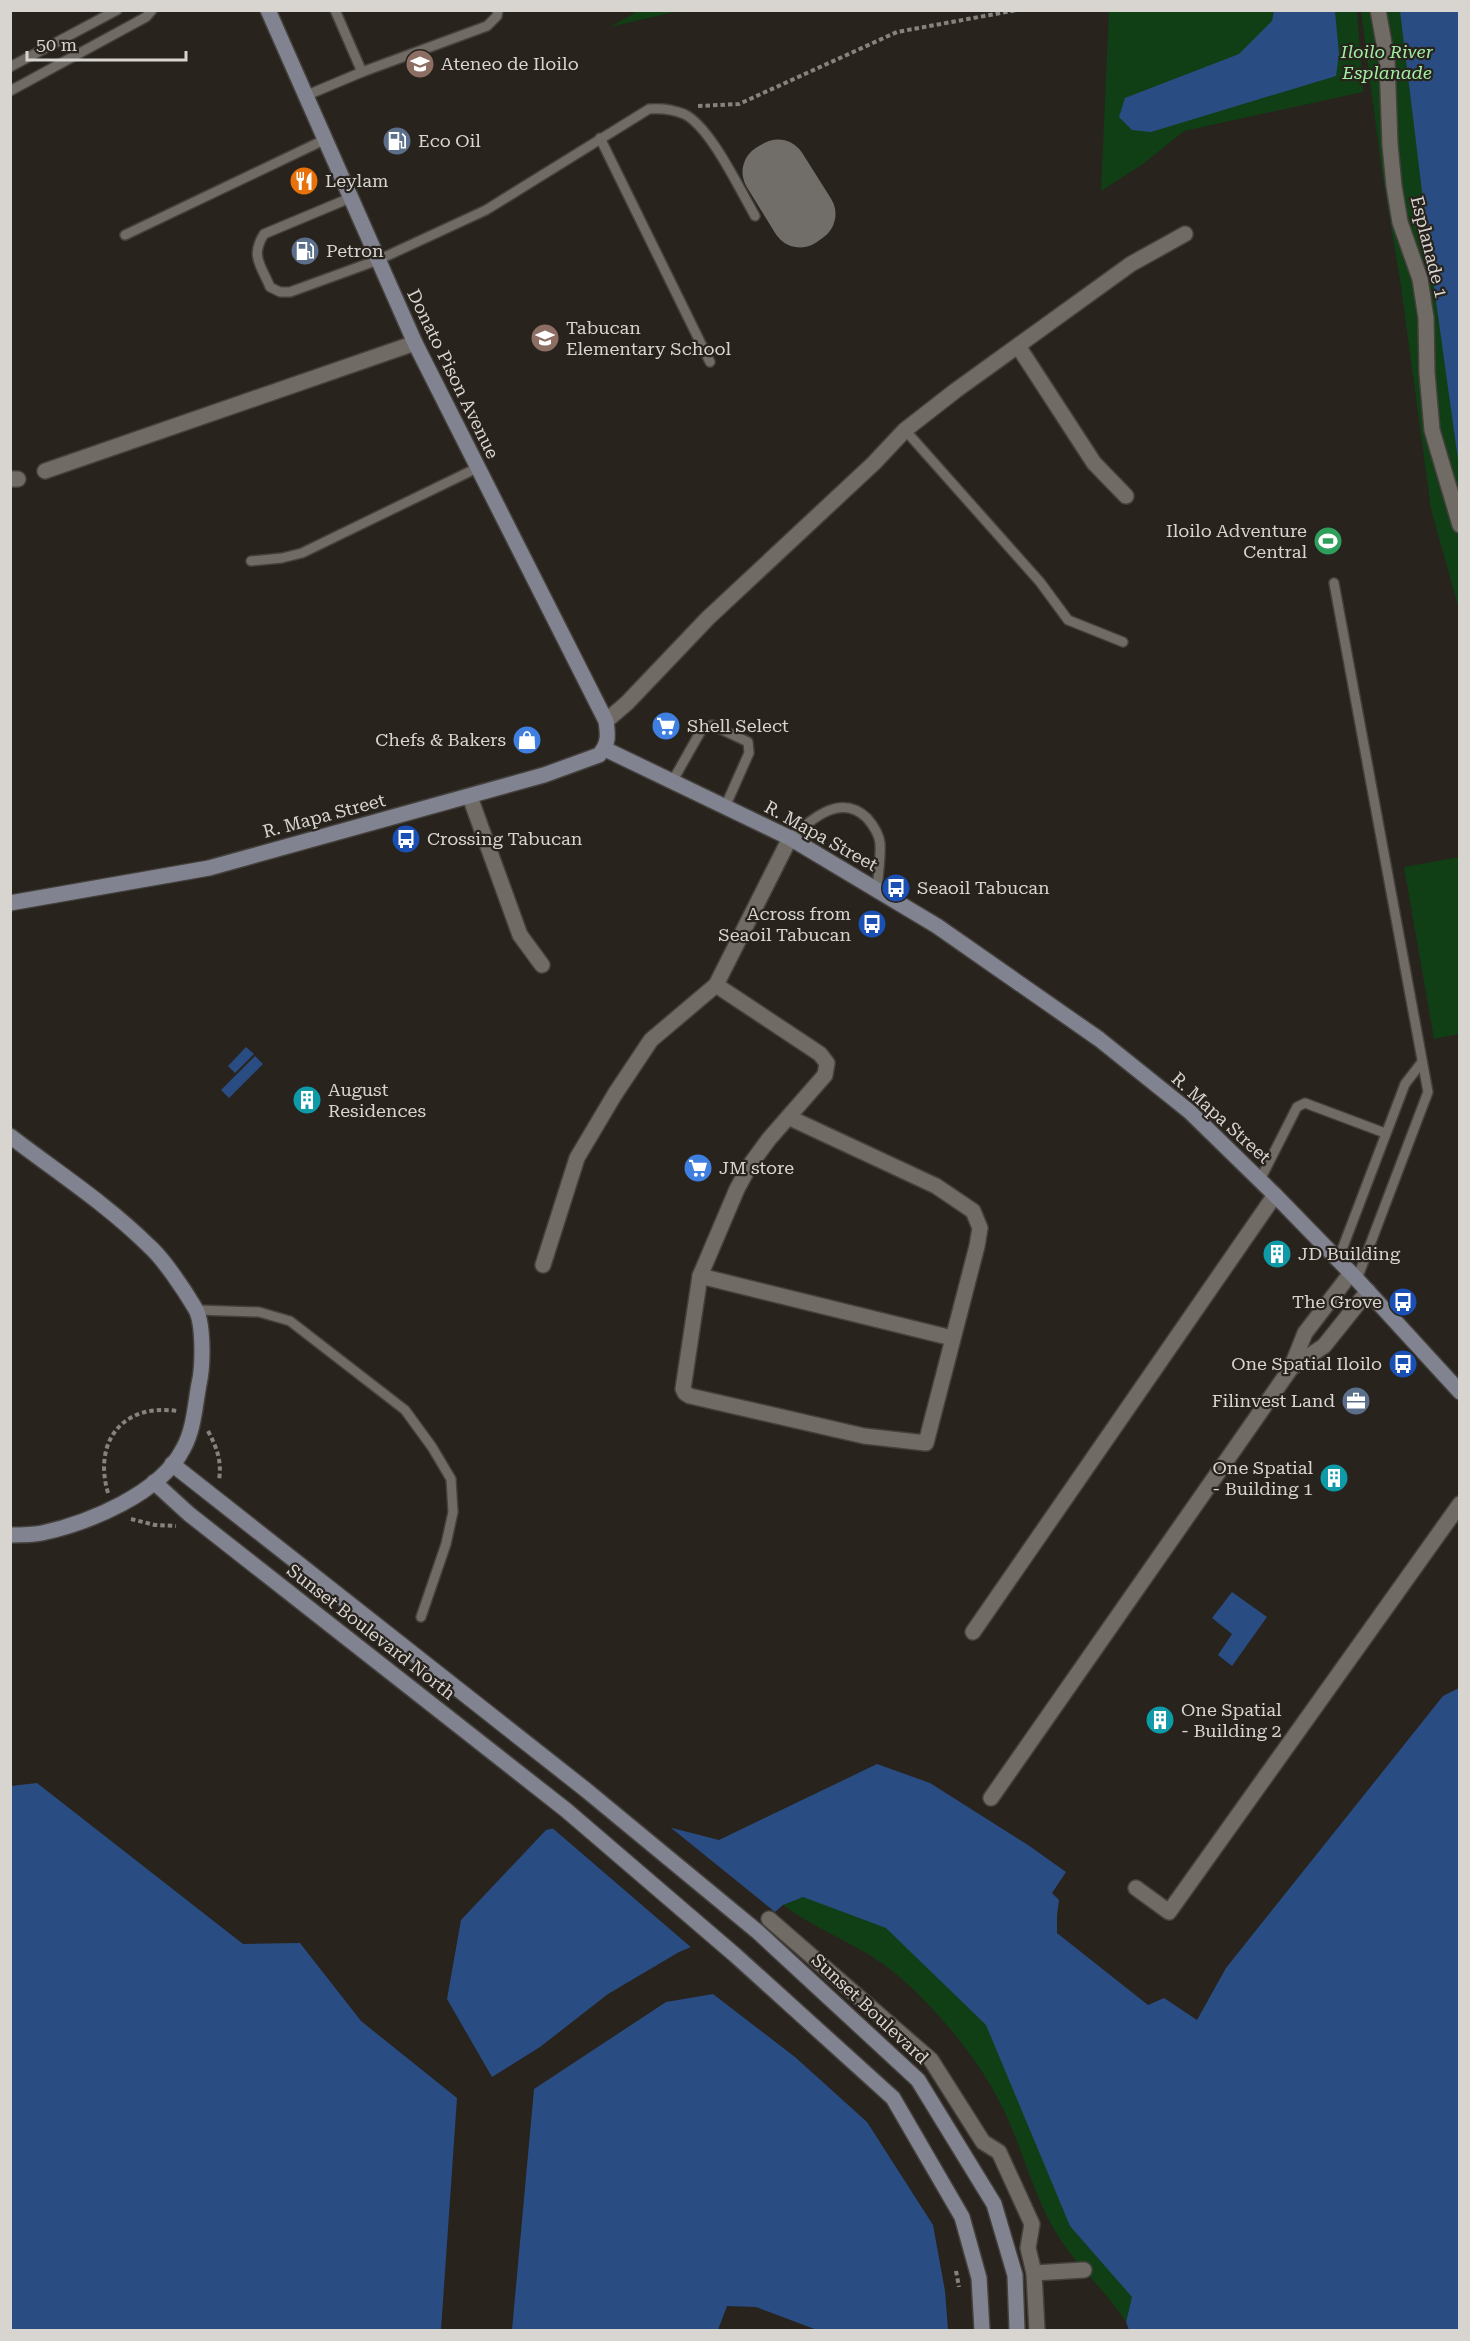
<svg xmlns="http://www.w3.org/2000/svg" width="1470" height="2341" viewBox="0 0 1470 2341" font-family="'Roboto Serif',serif">
	<rect width="100%" height="100%" fill="#28231d"/>
	<g fill="#103f15">
		<polygon points="638,11 638,10 678,11 610,27"/>
		<polygon points="1109,11 1357,11 1363,92 1184,131 1143,164 1101,191"/>
		<polygon points="1361,11 1459,11 1459,609 1431,509 1401,286 1382,172"/>
		<polygon points="1459,857 1459,1034 1434,1039 1404,867"/>
		<path d="M803,1897L885,1912L988,2019L1132,2297L1126,2322C1105,2289 1073,2263 1054,2229C1035,2196 1025,2159 1010,2124C987,2069 946,2019 902,1979C867,1947 821,1933 783,1905Z"/>
	</g>
	<g fill="#294c82">
		<polygon points="1274,11 1335,11 1339,54 1336,76 1151,132 1132,130 1119,117 1125,98 1239,54 1272,21"/>
		<polygon points="1400,11 1459,11 1459,467 1431,265"/>
		<polygon points="246,1047 254,1054 235,1073 228,1066"/>
		<polygon points="255,1056 263,1064 229,1098 221,1090"/>
		<polygon points="1232,1592 1267,1617 1232,1666 1218,1655 1232,1634 1212,1618"/>
		<polygon points="1459,1688 1459,2330 1129,2330 1126,2322 1132,2297 1070,2226 986,2025 886,1928 803,1897 783,1905 775,1912 679,1952 608,1994 540,2047 492,2077 447,1999 461,1920 546,1830 617,1814 719,1840 877,1764 930,1783 1028,1845 1066,1872 1052,1893 1059,1900 1057,1915 1057,1933 1148,2005 1164,1998 1197,2020 1226,1968 1443,1696"/>
		<polygon points="37,1783 243,1944 300,1943 361,2021 457,2098 441,2330 11,2330 11,1786"/>
		<polygon points="713,1994 795,2057 867,2122 933,2225 945,2291 948,2330 817,2330 756,2307 727,2306 718,2330 512,2330 534,2089 666,2002"/>
	</g>
	<polygon fill="#28231d" points="617,1811 665,1823 775,1912 771,1917 693,1949 550,1826"/>
	<g fill="none" stroke-linecap="round" stroke-linejoin="round">
		<polygon stroke="#716d68" stroke-width="57" points="778,168 807,214 800,219 771,172"/>
		<g stroke="#44403c" stroke-width="12">
			<g id="lane">
				<polyline points="335,10 362,72"/>
				<polyline points="10,67 117,10"/>
				<polyline points="10,91 146,17 152,10"/>
				<polyline points="305,96 362,72 487,26 497,16 498,10"/>
				<polyline points="600,138 710,362"/>
				<path d="M350,198L264,234C250,256 261,265 270,287L280,292H290L378,260L486,210L649,109C662,108 672,109 684,114C710,126 740,190 755,216"/>
				<polyline points="125,235 324,140"/>
				<polyline points="905,430 1040,582 1068,620 1123,642"/>
				<polyline points="251,561 282,558 302,553 477,468"/>
				<polyline points="1334,583 1428,1092 1357,1279"/>
				<polyline points="672,782 702,729 712,725 748,742 749,753 725,807"/>
				<path d="M790,838C811,820 840,792 867,818C873,825 879,834 880,843C881,858 878,875 877,890"/>
				<polyline points="1260,1180 1297,1107 1305,1103 1385,1133"/>
				<polyline points="1338,1260 1405,1084 1422,1062"/>
				<polyline points="197,1310 259,1312 290,1321 405,1410 432,1447 451,1479 453,1512 446,1544 421,1617"/>
			</g>
		</g>
		<g stroke="#44403c" stroke-width="18">
			<g id="street">
				<polyline points="1378,10 1387,60 1390,145 1394,186 1400,222 1420,279 1426,318 1427,373 1432,430 1460,525"/>
				<polyline points="1018,346 1094,463 1126,496"/>
				<polyline points="45,471 415,343"/>
				<polyline points="10,479 18,479"/>
				<polyline points="606,721 627,703 708,618 874,463 905,430 955,391 1131,264 1185,234"/>
				<polyline points="470,797 520,935 542,965"/>
				<polyline points="716,985 820,1054 827,1063 825,1075 769,1139 750,1165 737,1189 700,1276 683,1389 685,1393 690,1396 864,1436 926,1443 977,1246 980,1228 973,1211 936,1186 788,1117"/>
				<polyline points="543,1265 577,1158 615,1094 651,1040 716,985 790,838"/>
				<polyline points="700,1276 952,1338"/>
				<polyline points="1291,1368 1324,1346 1368,1291"/>
				<polyline points="973,1632 1275,1195"/>
				<polyline points="991,1798 1291,1368 1305,1333 1351,1273"/>
				<polyline points="1136,1888 1169,1912 1460,1504"/>
				<polyline points="769,1919 931,2060 983,2142 999,2152 1032,2224 1028,2248 1034,2273 1037,2330"/>
				<polyline points="1034,2273 1084,2270"/>
			</g>
		</g>
		<g stroke="#44403c" stroke-width="18">
			<g id="secondary">
				<polyline points="605,749 790,838 937,926 1099,1039 1190,1112 1275,1195 1351,1273 1460,1392"/>
				<path d="M10,903L209,868L544,775L599,755C609,744 608,735 606,721L415,343L268,10"/>
				<path d="M10,1136C57,1172 108,1205 149,1246C163,1258 185,1291 195,1308C204,1322 203,1367 199,1384C195,1405 194,1430 183,1449C160,1494 88,1523 42,1533C32,1535 21,1535 10,1535"/>
				<polyline points="172,1464 586,1790 758,1932 918,2080 994,2204 1015,2275 1017,2330"/>
				<polyline points="154,1482 189,1514 566,1810 735,1955 893,2098 962,2217 979,2278 982,2330"/>
			</g>
		</g>
		<g stroke="#86827e" stroke-width="4" stroke-dasharray="4.5 3" stroke-linecap="butt">
			<polyline points="698,106 739,104 897,32 1017,10"/>
			<path d="M208,1431C217,1448 222,1461 219,1480"/>
			<path d="M108,1493C93,1442 122,1403 177,1411"/>
			<polyline points="131,1519 155,1525 176,1526"/>
			<polyline points="956,2271 959,2287"/>
		</g>
		<use href="#lane" stroke="#716b65" stroke-width="9"/>
		<use href="#street" stroke="#716b65" stroke-width="15"/>
		<use href="#secondary" stroke="#818390" stroke-width="15"/>
	</g>
	<defs>
		<g id="school-disc" transform="scale(1.5)"><circle r="9.5" fill="#8d6e63" stroke="#28231d"/><path d="M0-5L7-2L0 1L-7-2ZM-4 1L0 2.5L4 1V4Q0 6-4 4Z" fill="#fff"/></g>
		<g id="fuel-disc" transform="scale(1.5)"><circle r="9.5" fill="#5c6f8a" stroke="#28231d"/><path d="M-5.5-6h7V0h2V4h1.3V-2.5L3-4.5l.8-.8L6-3V5H2.5V1h-1V6h-7ZM-4.2-4.7v3.2H.2V-4.7Z" fill="#fff"/></g>
		<g id="restaurant-disc" transform="scale(1.5)"><circle r="9.5" fill="#e8710a" stroke="#28231d"/><path d="M-5-6h1v4h1v-4h1v4h1v-4h1v5L-1.5 .5V6h-2V.5L-5-1ZM5-6V6H3V1.5H1.5Q1.5-4 5-6Z" fill="#fff"/></g>
		<g id="stadium-disc" transform="scale(1.5)"><circle r="9.5" fill="#2e9e5b" stroke="#28231d"/><path d="M0-5a6.5 5 0 1 0 0 10a6.5 5 0 1 0 0-10ZM-3.5-1.8h7v3.6h-7Z" fill="#fff"/></g>
		<g id="supermarket-disc" transform="scale(1.5)"><circle r="9.5" fill="#3f7fe0" stroke="#28231d"/><path d="M-6-5.5h2.5l.6 2H6L4.5 2H-2.5L-4.4-4H-6ZM-1.5 3.2a1.3 1.3 0 1 0 .1 0ZM3 3.2a1.3 1.3 0 1 0 .1 0Z" fill="#fff"/></g>
		<g id="shop-disc" transform="scale(1.5)"><circle r="9.5" fill="#3f7fe0" stroke="#28231d"/><path d="M-5-2.5h2.3a2.7 3.5 0 0 1 5.4 0H5L5.5 6h-11ZM-1.5-2.5h3a1.5 2.3 0 0 0-3 0Z" fill="#fff"/></g>
		<g id="bus-disc" transform="scale(1.5)"><circle r="9.5" fill="#1a4fb4" stroke="#28231d"/><path d="M-5-6H5V4H4V6H2V4H-2V6H-4V4H-5ZM-3.5-4V0h7V-4ZM-3.5 1.2v1.5H-2V1.2ZM2 1.2v1.5H3.5V1.2Z" fill="#fff"/></g>
		<g id="building-disc" transform="scale(1.5)"><circle r="9.5" fill="#0f9aa8" stroke="#28231d"/><path d="M-4-6H4V6H1V3H-1V6H-4ZM-2.5-4.3h1.7v1.8h-1.7ZM.8-4.3h1.7v1.8H.8ZM-2.5-1h1.7V.8h-1.7ZM.8-1h1.7V.8H.8Z" fill="#fff"/></g>
		<g id="office-disc" transform="scale(1.5)"><circle r="9.5" fill="#5c6f8a" stroke="#28231d"/><path d="M-6-3h4V-5.5h4V-3h4V5H-6ZM-1-4.5V-3h2v-1.5ZM-6 0V1H6V0Z" fill="#fff"/></g>
	</defs>
	<g fill-rule="evenodd">
		<use href="#school-disc" x="420" y="64"/>
		<use href="#fuel-disc" x="397" y="141"/>
		<use href="#restaurant-disc" x="304" y="181"/>
		<use href="#fuel-disc" x="305" y="251"/>
		<use href="#school-disc" x="545" y="338"/>
		<use href="#stadium-disc" x="1328" y="541"/>
		<use href="#supermarket-disc" x="666" y="726"/>
		<use href="#shop-disc" x="527" y="740"/>
		<use href="#bus-disc" x="406" y="839"/>
		<use href="#bus-disc" x="896" y="888"/>
		<use href="#bus-disc" x="872" y="924"/>
		<use href="#building-disc" x="307" y="1100"/>
		<use href="#supermarket-disc" x="698" y="1168"/>
		<use href="#building-disc" x="1277" y="1254"/>
		<use href="#bus-disc" x="1403" y="1302"/>
		<use href="#bus-disc" x="1403" y="1364"/>
		<use href="#office-disc" x="1356" y="1401"/>
		<use href="#building-disc" x="1334" y="1478"/>
		<use href="#building-disc" x="1160" y="1720"/>
	</g>
	<g text-anchor="middle" stroke-width="4.5" stroke-linejoin="round" paint-order="stroke">
		<g font-size="18" font-style="italic" fill="#a0efa2" stroke="#28231d">
			<text x="1387" y="58">Iloilo River<tspan x="1387" dy="21">Esplanade</tspan></text>
		</g>
		<g font-size="18" fill="#d8d5d1" stroke="#28231d" text-anchor="start">
			<text x="441" y="70">Ateneo de Iloilo</text>
			<text x="418" y="147">Eco Oil</text>
			<text x="325" y="187">Leylam</text>
			<text x="326" y="257">Petron</text>
			<text x="566" y="334">Tabucan<tspan x="566" dy="21">Elementary School</tspan></text>
			<text x="1307" y="537" text-anchor="end">Iloilo Adventure<tspan x="1307" dy="21">Central</tspan></text>
			<text x="687" y="732">Shell Select</text>
			<text x="506" y="746" text-anchor="end">Chefs &amp; Bakers</text>
			<text x="427" y="845">Crossing Tabucan</text>
			<text x="917" y="894">Seaoil Tabucan</text>
			<text x="851" y="920" text-anchor="end">Across from<tspan x="851" dy="21">Seaoil Tabucan</tspan></text>
			<text x="328" y="1096">August<tspan x="328" dy="21">Residences</tspan></text>
			<text x="719" y="1174">JM store</text>
			<text x="1298" y="1260">JD Building</text>
			<text x="1382" y="1308" text-anchor="end">The Grove</text>
			<text x="1382" y="1370" text-anchor="end">One Spatial Iloilo</text>
			<text x="1335" y="1407" text-anchor="end">Filinvest Land</text>
			<text x="1313" y="1474" text-anchor="end">One Spatial<tspan x="1313" dy="21">- Building 1</tspan></text>
			<text x="1181" y="1716">One Spatial<tspan x="1181" dy="21">- Building 2</tspan></text>
		</g>
		<g font-size="18" fill="#d8d5d1" stroke="#28231d">
			<text transform="translate(1429 247) rotate(76)" y="6">Esplanade 1</text>
			<text transform="translate(453 374) rotate(64)" y="6">Donato Pison Avenue</text>
			<text transform="translate(324 816) rotate(-15)" y="6">R. Mapa Street</text>
			<text transform="translate(821 836) rotate(29)" y="6">R. Mapa Street</text>
			<text transform="translate(1221 1118) rotate(42)" y="6">R. Mapa Street</text>
			<text transform="translate(371 1632) rotate(38)" y="6">Sunset Boulevard North</text>
			<text transform="translate(870 2009) rotate(43)" y="6">Sunset Boulevard</text>
		</g>
	</g>
	<rect width="1470" height="2341" fill="none" stroke="#d8d5d1" stroke-width="24"/>
	<path d="M27 51v9h159v-9" fill="none" stroke="#d8d5d1" stroke-width="3"/>
	<text x="36" y="51" font-size="18" fill="#d8d5d1" stroke="#28231d" stroke-width="4.5" paint-order="stroke">50 m</text>
</svg>
